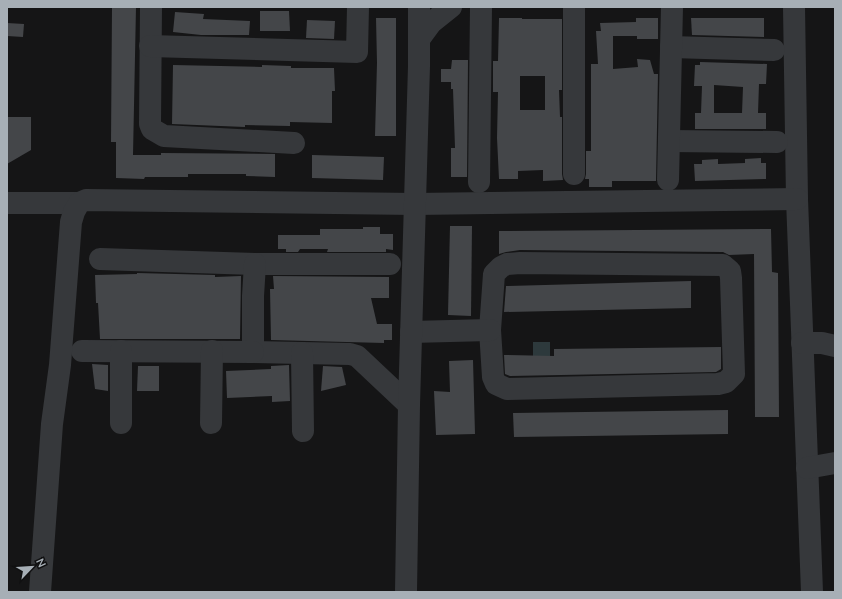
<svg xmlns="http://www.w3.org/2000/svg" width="842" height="599" viewBox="0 0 842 599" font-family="Mulish,sans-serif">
	<rect width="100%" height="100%" fill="#151516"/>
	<rect fill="#2d393c" x="533" y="342" width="17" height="23"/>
	<g fill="#444649" fill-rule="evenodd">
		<polygon points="112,7 136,7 133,155 161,155 161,153 275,154 275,177 246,176 246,174 188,174 188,177 145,177 144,179 116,178 116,142 111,142"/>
		<polygon points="260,11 289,11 290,31 260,31"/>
		<polygon points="175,12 204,14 203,19 250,21 249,35 201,35 173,32"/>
		<polygon points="376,18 396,18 396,136 375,136 377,63"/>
		<path d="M499,18H522V19H562V90H559L560,117H562V174L563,180L543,181V170L518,171V179H499L497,138L498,92H493V61H498ZM520,76H545V110H520Z"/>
		<polygon points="636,18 658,18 658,39 637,39 637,36 613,36 613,69 638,67 637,59 650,60 654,74 658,74 656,181 612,181 612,187 589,187 589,179 585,179 586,174 586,151 591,151 591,64 598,64 596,31 601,31 600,23 636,22"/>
		<polygon points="691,18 764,18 764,37 692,35"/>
		<polygon points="307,20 335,21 334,39 306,38"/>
		<polygon points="7,23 24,24 23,37 7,36"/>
		<polygon points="452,60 468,60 467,177 451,177 451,148 455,148 453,89 451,89 451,82 441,82 441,69 451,69"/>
		<path d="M700,62L767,64L766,84H759L758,113H766V129H695V113H701L702,86H694L695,65H700ZM714,85L743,87L742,113H714Z"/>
		<polygon points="173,65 262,67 262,65 291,66 291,68 334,68 335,91 332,91 332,123 290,122 290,126 245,125 245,127 172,124"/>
		<polygon points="7,117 31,117 31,150 7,164"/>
		<polygon points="312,155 384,157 383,180 312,178"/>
		<polygon points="761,158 761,163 766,163 766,179 695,181 694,164 702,164 702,160 718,159 718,164 745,163 745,159"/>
		<polygon points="450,226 472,226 471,316 448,315"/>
		<polygon points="363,227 380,227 380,234 393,234 393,250 386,249 386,252 327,252 328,249 300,249 298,252 286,252 286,249 278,249 278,235 320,235 320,229 363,229"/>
		<polygon points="771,229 772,272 778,273 779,417 755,417 754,254 729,255 723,252 520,250 506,252 499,254 499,231"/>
		<polygon points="137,273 215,275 215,277 241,276 240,339 100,339 98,303 96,303 95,275 137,274"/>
		<polygon points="273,276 389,277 389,298 371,298 377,324 392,324 392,340 384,340 384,343 271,340 270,289 274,289"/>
		<polygon points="691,281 691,308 504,312 506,286"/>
		<polygon points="721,347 721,369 716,372 510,376 505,374 504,355 554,356 554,349"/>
		<polygon points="473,360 475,434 436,435 434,391 450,392 449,361"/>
		<polygon points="92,364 108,365 108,391 95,389"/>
		<polygon points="289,365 290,401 272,402 272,396 227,398 226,371 271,369 271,366"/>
		<polygon points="138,366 159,366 159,391 137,391"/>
		<polygon points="323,366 342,367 346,385 321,391"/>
		<polygon points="728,410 728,434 514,437 513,413"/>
	</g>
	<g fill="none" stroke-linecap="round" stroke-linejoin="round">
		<g stroke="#36383b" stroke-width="22">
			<polyline points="151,7 150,124 152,129 164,136 294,143"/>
			<polyline points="574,7 574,174"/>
			<polyline points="794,7 797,199 812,592"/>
			<polyline points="420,38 431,23 451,7"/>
			<polyline points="150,46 357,52 358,7"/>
			<polyline points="671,47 774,50"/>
			<polyline points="669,141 777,142"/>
			<polyline points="668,180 672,7"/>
			<polyline points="479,182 481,7"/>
			<polyline points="7,203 79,203"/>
			<polyline points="100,259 255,264 390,264"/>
			<polygon points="520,263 723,265 730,271 731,278 734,374 726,382 718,384 507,389 496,384 493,377 490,330 494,274 501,267 507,264"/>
			<polyline points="255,264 253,296 253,352 350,354 357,356 409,405"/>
			<polyline points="411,332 490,330"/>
			<polyline points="802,343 822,343 835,346"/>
			<polyline points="82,351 253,352"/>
			<polyline points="121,351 121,423"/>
			<polyline points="302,353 303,431"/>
			<polyline points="211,423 212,351"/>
			<polyline points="807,468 835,463"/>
			<polyline points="40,592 52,424 60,365 71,222 74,212 79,203 86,200 415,204 797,199"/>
			<polyline points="406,592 409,405 419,66 419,7"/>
		</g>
	</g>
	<rect width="842" height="599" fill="none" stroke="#a7afb6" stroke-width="16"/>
	<g transform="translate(32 567) rotate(65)" stroke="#101011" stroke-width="3" paint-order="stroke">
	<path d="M0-3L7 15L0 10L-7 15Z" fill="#a7afb6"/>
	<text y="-6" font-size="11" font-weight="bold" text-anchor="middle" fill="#a7afb6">N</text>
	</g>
</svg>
